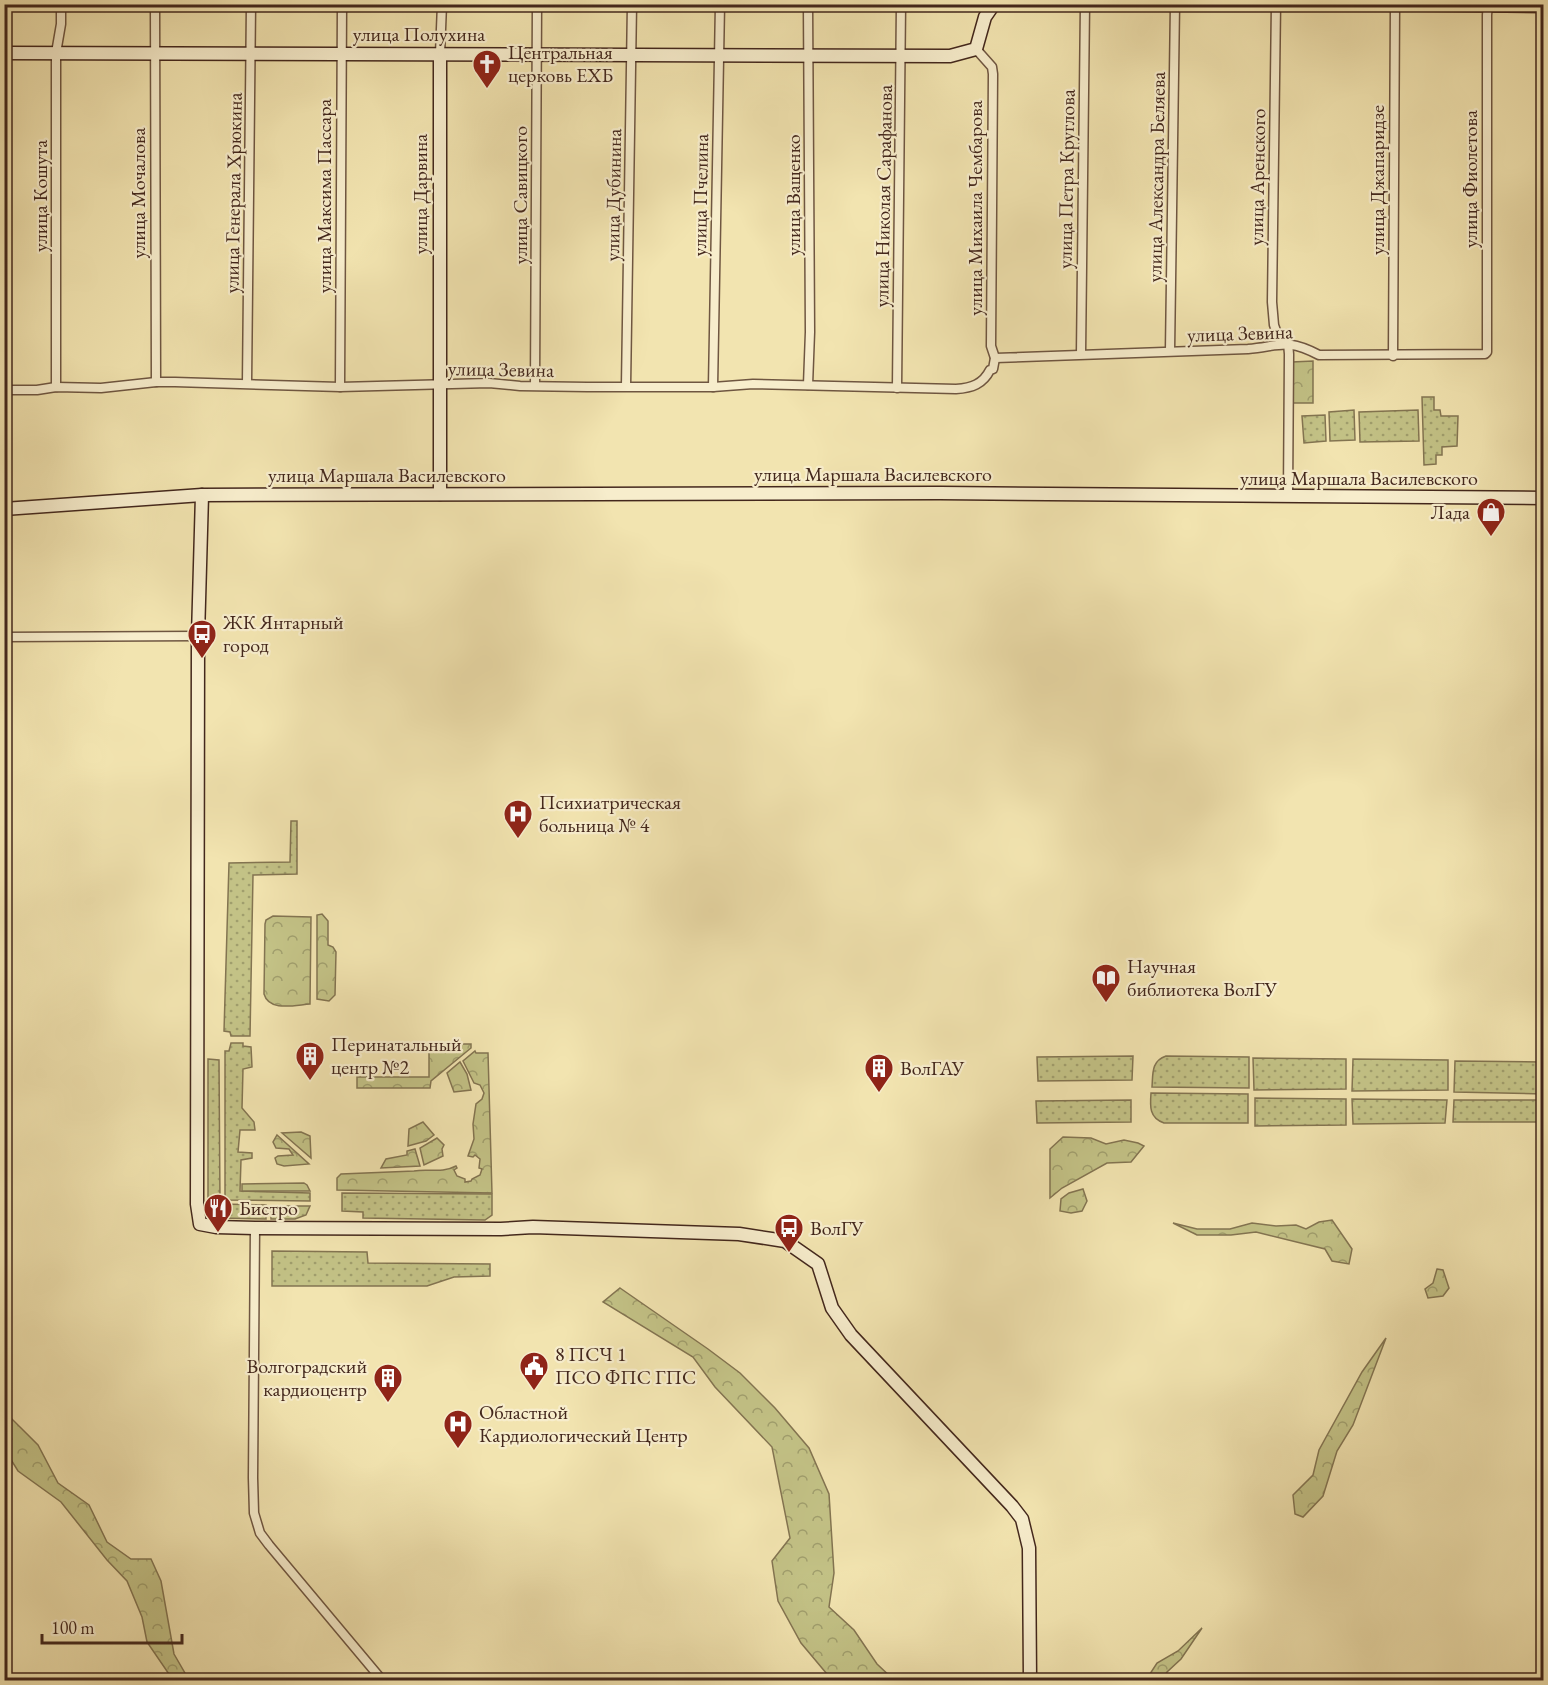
<svg xmlns="http://www.w3.org/2000/svg" width="1548" height="1685" viewBox="0 0 1548 1685" font-family="'EB Garamond',serif">
	<defs>
		<pattern id="grass-dots" width="8" height="8" patternUnits="userSpaceOnUse" patternTransform="scale(1.5)"><rect width="8" height="8" fill="#c3c286"/><path d="M2 2h.1M6 6h.1" fill="none" stroke="#a09e6d" stroke-width="1.8" stroke-linecap="round"/></pattern>
		<pattern id="forest-crowns" width="20" height="18" patternUnits="userSpaceOnUse" patternTransform="scale(1.5)"><rect width="20" height="18" fill="#c3c286"/><path d="M2 6a3 3 0 1 1 6 0M12 15a3 3 0 1 1 6 0" fill="none" stroke="#a09e6d"/></pattern>
	</defs>
	<rect width="100%" height="100%" fill="#f2e4b0"/>
	<filter id="stains"><feTurbulence type="fractalNoise" baseFrequency=".00333" numOctaves="4"/><feColorMatrix values="0 0 0 0 .2 0 0 0 0 .09 0 0 0 0 .02 0 0 0 .5 -.17"/></filter>
	<radialGradient id="worn" r=".72"><stop offset=".6" stop-color="#630" stop-opacity="0"/><stop offset="1" stop-color="#630" stop-opacity=".3"/></radialGradient>
	<g fill="url(#grass-dots)" stroke="#837451" stroke-width="1.5">
		<polygon points="1422,397 1434,397 1434,410 1440,410 1441,416 1458,416 1457,446 1442,447 1442,455 1436,455 1436,464 1424,465"/>
		<polygon points="1354,410 1355,440 1330,441 1329,412"/>
		<polygon points="1418,410 1419,441 1360,442 1359,412"/>
		<polygon points="1325,415 1326,441 1304,443 1302,416"/>
		<polygon points="291,821 297,821 297,874 253,875 250,1036 231,1036 230,1032 224,1031 229,863 290,862"/>
		<polygon points="231,1043 243,1043 243,1046 251,1047 252,1067 243,1069 242,1108 254,1122 255,1130 240,1130 238,1152 252,1153 252,1158 241,1160 240,1191 310,1193 310,1201 225,1200 225,1051 229,1051"/>
		<polygon points="1133,1056 1132,1080 1038,1081 1037,1057"/>
		<path d="M1166,1056L1249,1057V1088L1152,1087C1153,1074 1151,1061 1166,1056Z"/>
		<polygon points="1253,1058 1346,1059 1346,1089 1254,1090"/>
		<path d="M208,1059L219,1060L220,1204L266,1205V1219L219,1218C207,1213 208,1203 208,1192Z"/>
		<polygon points="1353,1059 1448,1060 1448,1090 1352,1091"/>
		<polygon points="1455,1061 1543,1062 1543,1094 1454,1092"/>
		<path d="M1151,1093L1248,1094V1123H1164C1149,1118 1150,1106 1151,1093Z"/>
		<polygon points="1255,1098 1346,1099 1346,1125 1255,1126"/>
		<polygon points="1352,1099 1447,1100 1445,1123 1353,1124"/>
		<polygon points="1131,1100 1131,1122 1037,1123 1036,1101"/>
		<polygon points="1454,1100 1543,1100 1543,1122 1453,1122"/>
		<polygon points="342,1193 492,1194 492,1215 485,1220 363,1218 363,1212 342,1211"/>
		<polygon points="271,1206 310,1206 306,1215 295,1219 271,1219"/>
		<polygon points="272,1251 367,1252 368,1263 490,1264 490,1276 454,1277 427,1286 272,1286"/>
	</g>
	<g fill="url(#forest-crowns)" stroke="#837451" stroke-width="1.5">
		<polygon points="1313,361 1313,403 1292,403 1292,362"/>
		<polygon points="322,914 328,921 328,945 333,947 336,952 335,995 329,1001 317,999 317,915"/>
		<path d="M273,916L311,917L310,1004C295,1005 269,1012 264,994L265,924L266,920Z"/>
		<polygon points="436,1044 471,1044 471,1048 431,1081 430,1088 357,1088 357,1077 429,1077 429,1047"/>
		<path d="M475,1051L476,1053H488L492,1193L337,1190V1178L341,1174L414,1171C429,1168 441,1174 456,1166L457,1168L454,1170L457,1176L465,1179V1182L471,1181L472,1179L480,1175L482,1169L479,1168L480,1159L475,1155L473,1157L468,1156L474,1139L473,1124L476,1104L482,1099L484,1093L480,1085L474,1083L463,1061Z"/>
		<polygon points="460,1062 467,1074 471,1090 454,1092 447,1073"/>
		<polygon points="423,1122 434,1135 426,1141 408,1146 409,1129"/>
		<polygon points="301,1132 310,1136 311,1158 282,1133"/>
		<polygon points="277,1135 309,1164 284,1166 277,1164 275,1158 278,1156 293,1155 289,1149 276,1148 273,1142"/>
		<polygon points="1063,1137 1091,1138 1106,1144 1124,1140 1138,1143 1144,1146 1131,1162 1107,1163 1062,1188 1050,1198 1050,1149"/>
		<polygon points="437,1138 444,1145 442,1149 443,1156 424,1165 420,1148"/>
		<polygon points="415,1149 420,1166 381,1168 386,1159 407,1155 407,1151"/>
		<polygon points="304,1183 307,1185 310,1191 242,1191 242,1184"/>
		<polygon points="1083,1189 1087,1201 1082,1211 1071,1213 1060,1211 1061,1199 1069,1193"/>
		<polygon points="1332,1220 1352,1249 1349,1264 1332,1261 1325,1249 1256,1232 1231,1235 1197,1235 1173,1223 1197,1229 1230,1229 1252,1223 1276,1226 1296,1225 1306,1229 1319,1222"/>
		<polygon points="1437,1269 1443,1270 1449,1288 1443,1296 1428,1298 1425,1289 1433,1283"/>
		<polygon points="620,1288 708,1349 740,1373 775,1408 809,1448 829,1494 834,1573 829,1607 854,1630 877,1664 894,1680 832,1680 801,1643 778,1601 772,1561 790,1538 772,1447 715,1387 693,1357 603,1302"/>
		<polygon points="1386,1338 1353,1425 1337,1451 1323,1496 1303,1517 1295,1514 1293,1495 1313,1475 1319,1450 1362,1372"/>
		<polygon points="5,1414 9,1416 38,1445 58,1483 89,1505 107,1542 131,1559 151,1559 161,1581 174,1654 189,1680 173,1680 147,1642 142,1617 127,1581 107,1560 61,1502 18,1471 5,1450"/>
		<polygon points="1202,1628 1181,1659 1167,1672 1162,1680 1146,1680 1157,1663 1178,1651"/>
	</g>
	<g fill="none" stroke-linecap="round" stroke-linejoin="round">
		<g stroke="#6f5641" stroke-width="11">
			<g id="street">
				<polyline points="155,4 156,382"/>
				<polyline points="1276,4 1272,302 1274,325 1279,339 1288,343 1289,354 1288,497"/>
				<polyline points="440,54 442,4"/>
				<polyline points="1170,351 1175,4"/>
				<polyline points="1081,354 1085,4"/>
				<polyline points="1393,356 1395,5"/>
				<path d="M995,358L1248,349C1281,346 1286,338 1319,355L1485,354L1487,352V15L1488,4"/>
				<polyline points="247,383 251,4"/>
				<polyline points="535,385 537,4"/>
				<polyline points="808,385 810,332 808,4"/>
				<polyline points="626,386 632,4"/>
				<polyline points="56,387 56,53 61,24 61,4"/>
				<polyline points="340,387 342,4"/>
				<polyline points="713,387 720,4"/>
				<polyline points="897,388 901,4"/>
				<path d="M4,390H37L56,387L101,388L156,382H175L340,387L489,383L520,386L587,387H713L753,384L956,389C972,388 983,384 990,370L993,369L995,358L991,346L993,74L992,67L976,49"/>
				<polyline points="4,637 198,636"/>
				<polyline points="255,1228 253,1478 254,1513 260,1533 269,1545 382,1680"/>
			</g>
		</g>
		<g stroke="#43271c" stroke-width="15">
			<g id="secondary">
				<polyline points="1382,4 1544,6"/>
				<polyline points="4,53 950,56 976,49 985,17 994,4"/>
				<polyline points="440,494 440,54"/>
				<polyline points="202,495 198,636 197,1204 200,1224 216,1227 255,1228 501,1229 533,1227 739,1234 785,1241 818,1264 832,1308 851,1335 1012,1506 1022,1519 1029,1548 1030,1680"/>
				<polyline points="4,509 202,495 940,493 1544,498"/>
			</g>
		</g>
		<use href="#street" stroke="#f7edcc" stroke-width="8"/>
		<use href="#secondary" stroke="#f7edcc" stroke-width="12"/>
	</g>
	<defs>
		<g id="church-pin" transform="scale(1.5)"><path d="M0 17L-7.5 6A9.5 9.5 0 1 1 7.5 6Z" fill="#8f2418" stroke="#f7edcc"/><path d="M-1.2-6h2.4v3.5h3.3v2.4h-3.3V6h-2.4V-.1h-3.3v-2.4h3.3Z" fill="#fff"/></g>
		<g id="shop-pin" transform="scale(1.5)"><path d="M0 17L-7.5 6A9.5 9.5 0 1 1 7.5 6Z" fill="#8f2418" stroke="#f7edcc"/><path d="M-5-2.5h2.3a2.7 3.5 0 0 1 5.4 0H5L5.5 6h-11ZM-1.5-2.5h3a1.5 2.3 0 0 0-3 0Z" fill="#fff"/></g>
		<g id="bus-pin" transform="scale(1.5)"><path d="M0 17L-7.5 6A9.5 9.5 0 1 1 7.5 6Z" fill="#8f2418" stroke="#f7edcc"/><path d="M-5-6H5V4H4V6H2V4H-2V6H-4V4H-5ZM-3.5-4V0h7V-4ZM-3.5 1.2v1.5H-2V1.2ZM2 1.2v1.5H3.5V1.2Z" fill="#fff"/></g>
		<g id="hospital-pin" transform="scale(1.5)"><path d="M0 17L-7.5 6A9.5 9.5 0 1 1 7.5 6Z" fill="#8f2418" stroke="#f7edcc"/><path d="M-5-5h3v3.5h4V-5h3V5h-3V1.5h-4V5h-3Z" fill="#fff"/></g>
		<g id="library-pin" transform="scale(1.5)"><path d="M0 17L-7.5 6A9.5 9.5 0 1 1 7.5 6Z" fill="#8f2418" stroke="#f7edcc"/><path d="M-6-4Q-3-5.5-.7-3.5V5Q-3 3-6 4ZM6-4Q3-5.5 .7-3.5V5Q3 3 6 4Z" fill="#fff"/></g>
		<g id="building-pin" transform="scale(1.5)"><path d="M0 17L-7.5 6A9.5 9.5 0 1 1 7.5 6Z" fill="#8f2418" stroke="#f7edcc"/><path d="M-4-6H4V6H1V3H-1V6H-4ZM-2.5-4.3h1.7v1.8h-1.7ZM.8-4.3h1.7v1.8H.8ZM-2.5-1h1.7V.8h-1.7ZM.8-1h1.7V.8H.8Z" fill="#fff"/></g>
		<g id="restaurant-pin" transform="scale(1.5)"><path d="M0 17L-7.5 6A9.5 9.5 0 1 1 7.5 6Z" fill="#8f2418" stroke="#f7edcc"/><path d="M-5-6h1v4h1v-4h1v4h1v-4h1v5L-1.5 .5V6h-2V.5L-5-1ZM5-6V6H3V1.5H1.5Q1.5-4 5-6Z" fill="#fff"/></g>
		<g id="civic-pin" transform="scale(1.5)"><path d="M0 17L-7.5 6A9.5 9.5 0 1 1 7.5 6Z" fill="#8f2418" stroke="#f7edcc"/><path d="M-.6-6.5H3V-4.5H.6V-3L4-1V1h2V6H-6V1h2V-1L-.6-3ZM-1.2 2.5V6h2.4V2.5Z" fill="#fff"/></g>
	</defs>
	<g fill-rule="evenodd">
		<use href="#church-pin" x="487" y="64"/>
		<use href="#shop-pin" x="1491" y="512"/>
		<use href="#bus-pin" x="202" y="634"/>
		<use href="#hospital-pin" x="518" y="814"/>
		<use href="#library-pin" x="1106" y="978"/>
		<use href="#building-pin" x="310" y="1056"/>
		<use href="#building-pin" x="879" y="1068"/>
		<use href="#restaurant-pin" x="218" y="1208"/>
		<use href="#bus-pin" x="789" y="1228"/>
		<use href="#civic-pin" x="534" y="1366"/>
		<use href="#building-pin" x="388" y="1378"/>
		<use href="#hospital-pin" x="458" y="1424"/>
	</g>
	<g text-anchor="middle" stroke-width="4.5" stroke-linejoin="round" paint-order="stroke">
		<g font-size="20" fill="#43271c" stroke="#f7edcc">
			<text x="419" y="41">улица Полухина</text>
			<text transform="translate(1156 177) rotate(-89)" y="7">улица Александра Беляева</text>
			<text transform="translate(1257 177) rotate(-89)" y="7">улица Аренского</text>
			<text transform="translate(1066 179) rotate(-89)" y="7">улица Петра Круглова</text>
			<text transform="translate(1470 179) rotate(-90)" y="7">улица Фиолетова</text>
			<text transform="translate(1377 180) rotate(-90)" y="7">улица Джапаридзе</text>
			<text transform="translate(138 193) rotate(-90)" y="7">улица Мочалова</text>
			<text transform="translate(233 193) rotate(-89)" y="7">улица Генерала Хрюкина</text>
			<text transform="translate(420 194) rotate(-90)" y="7">улица Дарвина</text>
			<text transform="translate(520 195) rotate(-90)" y="7">улица Савицкого</text>
			<text transform="translate(613 195) rotate(-89)" y="7">улица Дубинина</text>
			<text transform="translate(700 195) rotate(-89)" y="7">улица Пчелина</text>
			<text transform="translate(793 195) rotate(-90)" y="7">улица Ващенко</text>
			<text transform="translate(40 196) rotate(-90)" y="7">улица Кошута</text>
			<text transform="translate(324 196) rotate(-90)" y="7">улица Максима Пассара</text>
			<text transform="translate(883 196) rotate(-89)" y="7">улица Николая Сарафанова</text>
			<text transform="translate(975 208) rotate(-90)" y="7">улица Михаила Чембарова</text>
			<text transform="translate(1240 333) rotate(-2)" y="7">улица Зевина</text>
			<text transform="translate(501 369) rotate(1)" y="7">улица Зевина</text>
			<text x="873" y="481">улица Маршала Василевского</text>
			<text x="387" y="482">улица Маршала Василевского</text>
			<text x="1359" y="485">улица Маршала Василевского</text>
		</g>
		<g font-size="20" fill="#43271c" stroke="#f7edcc" text-anchor="start">
			<text x="508" y="59">Центральная<tspan x="508" dy="23">церковь ЕХБ</tspan></text>
			<text x="1470" y="519" text-anchor="end">Лада</text>
			<text x="223" y="629">ЖК Янтарный<tspan x="223" dy="23">город</tspan></text>
			<text x="539" y="809">Психиатрическая<tspan x="539" dy="23">больница № 4</tspan></text>
			<text x="1127" y="973">Научная<tspan x="1127" dy="23">библиотека ВолГУ</tspan></text>
			<text x="331" y="1051">Перинатальный<tspan x="331" dy="23">центр №2</tspan></text>
			<text x="900" y="1075">ВолГАУ</text>
			<text x="239" y="1215">Бистро</text>
			<text x="810" y="1235">ВолГУ</text>
			<text x="555" y="1361">8 ПСЧ 1<tspan x="555" dy="23">ПСО ФПС ГПС</tspan></text>
			<text x="367" y="1373" text-anchor="end">Волгоградский<tspan x="367" dy="23">кардиоцентр</tspan></text>
			<text x="479" y="1419">Областной<tspan x="479" dy="23">Кардиологический Центр</tspan></text>
		</g>
	</g>
	<rect width="1548" height="1685" fill="none" stroke="#f2e4b0" stroke-width="24"/>
	<rect x="6" y="6" width="1536" height="1673" fill="none" stroke="#43271c" stroke-width="3"/>
	<rect x="12" y="12" width="1524" height="1661" fill="none" stroke="#43271c" stroke-width="1.5"/>
	<path d="M42 1634v9h140v-9" fill="none" stroke="#43271c" stroke-width="3"/>
	<text x="51" y="1634" font-size="18" fill="#43271c" stroke="#f7edcc" stroke-width="4.5" paint-order="stroke">100 m</text>
	<rect width="100%" height="100%" filter="url(#stains)"/>
	<rect width="100%" height="100%" fill="url(#worn)"/>
</svg>
